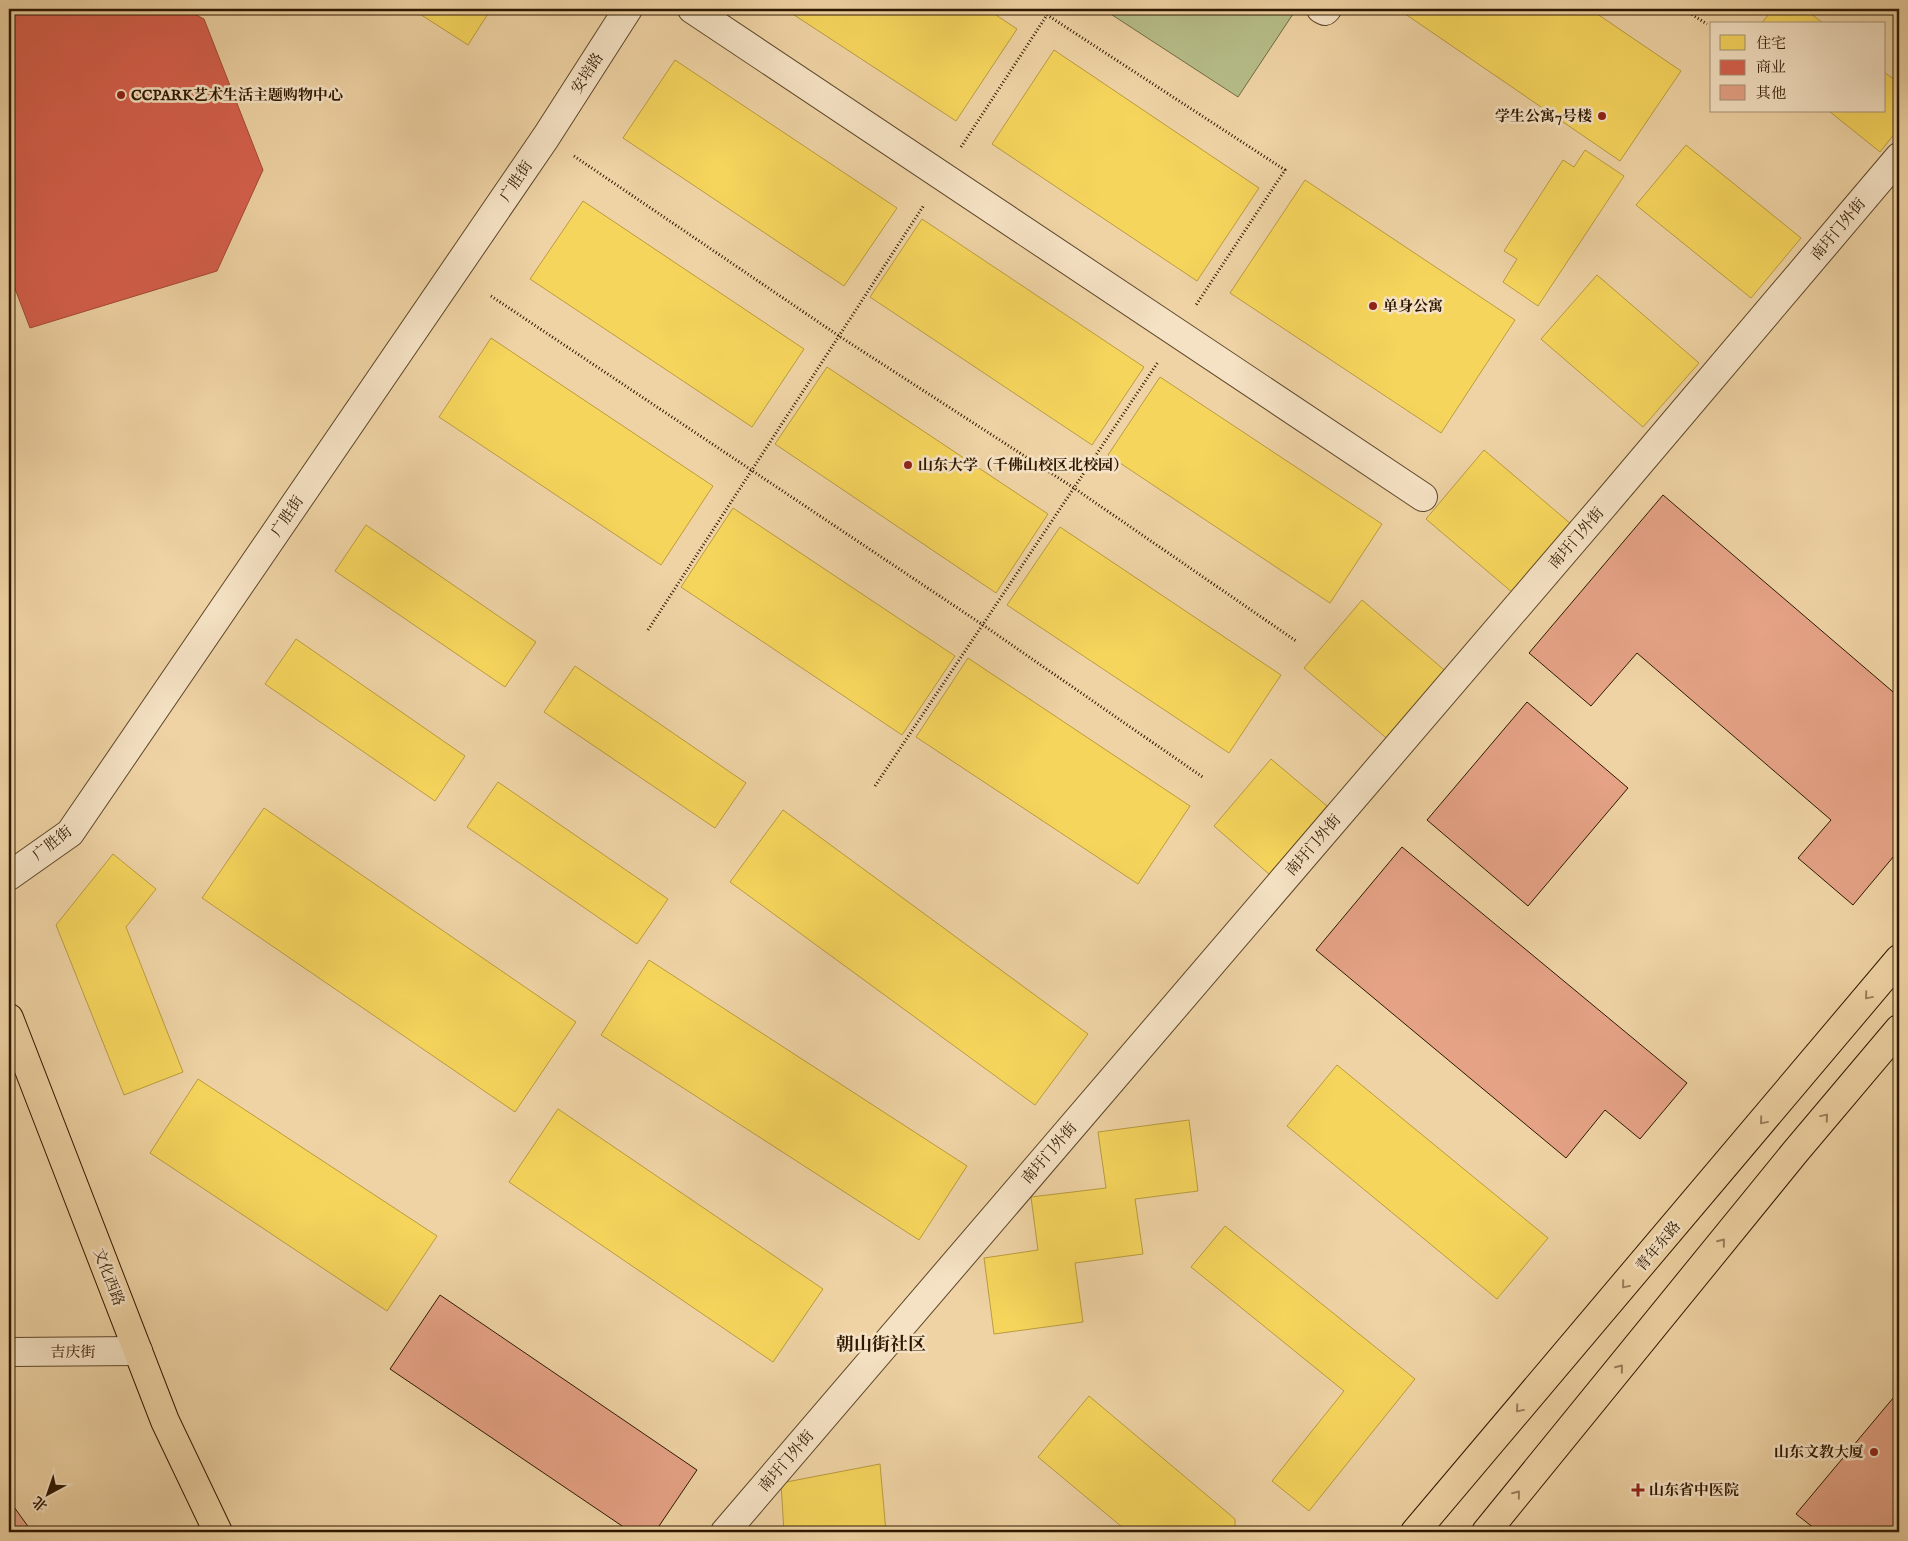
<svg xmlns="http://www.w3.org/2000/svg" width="1908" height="1541" viewBox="0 0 1908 1541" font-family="'IM FELL English','Noto Serif SC',serif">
	<rect width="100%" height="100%" fill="#efd3a4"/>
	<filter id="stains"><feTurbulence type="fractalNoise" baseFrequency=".004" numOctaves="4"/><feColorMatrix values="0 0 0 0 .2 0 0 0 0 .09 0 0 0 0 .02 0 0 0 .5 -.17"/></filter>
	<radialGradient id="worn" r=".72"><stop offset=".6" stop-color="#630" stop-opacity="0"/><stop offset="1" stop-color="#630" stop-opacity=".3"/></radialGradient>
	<polygon fill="#b6bd88" stroke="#726a44" points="1103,9 1291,9 1295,11 1238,97"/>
	<g fill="#f6d55c" stroke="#ba9c40">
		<polygon points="412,9 491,9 468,45"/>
		<polygon points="785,9 987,9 1017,29 956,121"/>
		<polygon points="1398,9 1590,9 1681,71 1620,161"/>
		<polygon points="1773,9 1805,9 1824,24 1761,24"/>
		<polygon points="1054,50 1259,188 1197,281 992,144"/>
		<polygon points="675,60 897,208 844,286 623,138"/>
		<polygon points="1884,72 1899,83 1899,128 1880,152 1829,111 1884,111"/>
		<polygon points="1686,145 1801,238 1751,298 1636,205"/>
		<polygon points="1585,150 1624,176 1538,306 1503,282 1517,259 1504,251 1563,160 1574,167"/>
		<polygon points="1305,180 1515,320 1441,433 1230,293"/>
		<polygon points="583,201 804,349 752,427 530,279"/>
		<polygon points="922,219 1144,367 1092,445 870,297"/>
		<polygon points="1597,275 1699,363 1643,427 1541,339"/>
		<polygon points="491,338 713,486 661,565 439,417"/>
		<polygon points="827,367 1048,514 996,593 775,444"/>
		<polygon points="1160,377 1382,524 1330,603 1108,455"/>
		<polygon points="1484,450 1571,524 1513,593 1426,519"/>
		<polygon points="733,508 955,656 902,735 681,587"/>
		<polygon points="366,525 536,642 505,687 335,571"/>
		<polygon points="1060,527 1281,675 1229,753 1007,605"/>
		<polygon points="1362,600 1449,674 1391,742 1304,668"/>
		<polygon points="296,639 465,756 435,801 265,684"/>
		<polygon points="968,658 1190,806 1138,884 916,737"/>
		<polygon points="575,666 746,783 715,828 544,712"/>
		<polygon points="1271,759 1327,806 1269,874 1214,826"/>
		<polygon points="498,782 668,899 637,944 467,827"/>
		<polygon points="264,808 576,1022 515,1112 202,898"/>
		<polygon points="783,810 1088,1034 1035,1105 730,882"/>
		<polygon points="113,854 156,889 126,927 183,1072 124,1095 56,925"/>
		<polygon points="649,960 967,1166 919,1240 601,1035"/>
		<polygon points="1337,1065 1548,1238 1497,1299 1287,1126"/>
		<polygon points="198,1079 437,1236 387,1311 150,1153"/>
		<polygon points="558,1109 823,1289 773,1362 509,1182"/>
		<polygon points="1189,1120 1198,1191 1135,1199 1143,1254 1075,1263 1083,1322 994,1334 984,1258 1038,1250 1031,1197 1106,1188 1098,1132"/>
		<polygon points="1225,1226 1415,1379 1309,1511 1272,1481 1344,1391 1191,1267"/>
		<polygon points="1089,1396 1235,1519 1235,1532 1128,1532 1038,1457"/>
		<polygon points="880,1464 886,1532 784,1532 781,1483"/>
	</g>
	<polygon fill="#d6604d" stroke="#a44a36" points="9,9 185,9 204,19 263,170 217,271 30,328 9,273"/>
	<g fill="#e5a285" stroke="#2e1800">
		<polygon points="1663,495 1899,697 1899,850 1853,905 1798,858 1831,820 1637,653 1591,706 1529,653"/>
		<polygon points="1527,702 1628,788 1528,906 1427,820"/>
		<polygon points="1402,847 1687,1083 1640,1139 1605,1110 1566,1158 1316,950"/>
		<polygon points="440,1295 697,1470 655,1532 631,1532 390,1369"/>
		<polygon points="1899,1391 1899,1532 1819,1532 1796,1514"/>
		<polygon points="9,1500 32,1532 9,1532"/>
	</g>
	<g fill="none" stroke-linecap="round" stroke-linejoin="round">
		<g stroke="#5e4729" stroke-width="30">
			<g id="minor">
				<polyline points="692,9 1423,497"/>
				<polyline points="1321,9 1325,11 1327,9"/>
				<polyline points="9,876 70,833 546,137 628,9"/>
				<polyline points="9,1352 138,1351"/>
				<polyline points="725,1532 1611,497 1899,157"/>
			</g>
		</g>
		<g stroke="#2e1800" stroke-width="30">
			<g id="major">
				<polyline points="9,1018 165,1421 218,1532"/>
				<polyline points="1415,1532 1899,959"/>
				<polyline points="1486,1532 1796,1151 1899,1029"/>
			</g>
		</g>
		<g stroke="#2e1800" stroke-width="3" stroke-dasharray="1 2.5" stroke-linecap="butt">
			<polyline points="1038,9 1285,170 1196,305"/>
			<polyline points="1683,9 1707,24"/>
			<polyline points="961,147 1047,15"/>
			<polyline points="574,156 839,336 1074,488 1296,641"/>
			<polyline points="491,296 983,625 1204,778"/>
			<polyline points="648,630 924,205"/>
			<polyline points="875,786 1158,362"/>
		</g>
		<use href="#minor" stroke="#f5e2c4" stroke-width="28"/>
		<use href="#major" stroke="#efd3a4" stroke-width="28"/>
	</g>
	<defs><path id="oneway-chevron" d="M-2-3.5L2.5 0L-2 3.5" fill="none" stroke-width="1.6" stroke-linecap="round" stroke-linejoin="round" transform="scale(1.25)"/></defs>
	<g stroke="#987f5a">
		<use href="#oneway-chevron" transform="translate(1868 996) rotate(130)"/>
		<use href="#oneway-chevron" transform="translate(1825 1117) rotate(-50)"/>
		<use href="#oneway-chevron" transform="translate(1763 1121) rotate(130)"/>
		<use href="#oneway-chevron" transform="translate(1722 1242) rotate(-51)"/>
		<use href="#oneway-chevron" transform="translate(1625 1285) rotate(130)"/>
		<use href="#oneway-chevron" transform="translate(1620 1368) rotate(-51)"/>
		<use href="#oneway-chevron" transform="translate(1519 1409) rotate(130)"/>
		<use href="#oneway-chevron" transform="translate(1517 1494) rotate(-51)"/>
	</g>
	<g fill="#8f2418" stroke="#f5e2c4" stroke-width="2">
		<circle cx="121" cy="95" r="5"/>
		<circle cx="1602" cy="116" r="5"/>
		<circle cx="1373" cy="306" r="5"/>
		<circle cx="908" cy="465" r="5"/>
		<circle cx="1874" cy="1452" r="5"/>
		<path d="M1635.5 1482.5h5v5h5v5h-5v5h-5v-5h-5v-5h5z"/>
	</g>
	<g text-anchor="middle" stroke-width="5" stroke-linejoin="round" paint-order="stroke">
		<g font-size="15" fill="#2e1800" stroke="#f5e2c4">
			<text transform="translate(587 73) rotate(-57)" y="5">安培路</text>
			<text transform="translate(516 181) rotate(-56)" y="5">广胜街</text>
			<text transform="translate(1838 229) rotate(-50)" y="5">南圩门外街</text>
			<text transform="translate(287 516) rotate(-56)" y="5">广胜街</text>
			<text transform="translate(1576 538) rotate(-49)" y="5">南圩门外街</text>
			<text transform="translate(52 843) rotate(-38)" y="5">广胜街</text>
			<text transform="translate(1313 845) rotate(-49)" y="5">南圩门外街</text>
			<text transform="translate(1049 1153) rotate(-49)" y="5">南圩门外街</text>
			<text transform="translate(1658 1246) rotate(-50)" y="5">青年东路</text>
			<text transform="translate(109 1277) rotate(69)" y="5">文化西路</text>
			<text x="73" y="1357">吉庆街</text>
			<text transform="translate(786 1461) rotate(-49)" y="5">南圩门外街</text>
		</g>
		<g font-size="15" font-weight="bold" fill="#2e1800" stroke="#f5e2c4" text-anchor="start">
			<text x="131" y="100">CCPARK艺术生活主题购物中心</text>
			<text x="1592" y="121" text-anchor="end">学生公寓7号楼</text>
			<text x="1383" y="311">单身公寓</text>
			<text x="918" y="470">山东大学（千佛山校区北校园）</text>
			<text x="1864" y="1457" text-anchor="end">山东文教大厦</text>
			<text x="1649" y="1495">山东省中医院</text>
		</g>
		<g font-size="18" font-weight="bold" fill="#2e1800" stroke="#f5e2c4">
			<text x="881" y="1350">朝山街社区</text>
		</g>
	</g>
	<rect width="1908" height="1541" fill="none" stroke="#efd3a4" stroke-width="30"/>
	<rect x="10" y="10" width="1888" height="1521" fill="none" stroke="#2e1800" stroke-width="2.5"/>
	<rect x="15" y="15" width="1878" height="1511" fill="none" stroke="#2e1800"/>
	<rect x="1710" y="22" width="175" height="90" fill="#f5e2c4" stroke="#a59176"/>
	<rect x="1720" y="35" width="25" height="15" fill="#f6d55c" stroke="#a59176"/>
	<text x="1756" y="48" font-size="15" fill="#2e1800">住宅</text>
	<rect x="1720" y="60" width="25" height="15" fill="#d6604d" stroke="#a59176"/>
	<text x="1756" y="72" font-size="15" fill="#2e1800">商业</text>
	<rect x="1720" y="85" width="25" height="15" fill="#e5a285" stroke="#a59176"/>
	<text x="1756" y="98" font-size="15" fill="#2e1800">其他</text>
	<g transform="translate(48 1494) rotate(220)" stroke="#f5e2c4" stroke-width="4" paint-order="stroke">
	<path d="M0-4L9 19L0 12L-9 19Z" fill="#2e1800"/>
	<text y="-8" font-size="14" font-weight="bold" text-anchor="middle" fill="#2e1800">北</text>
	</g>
	<rect width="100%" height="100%" filter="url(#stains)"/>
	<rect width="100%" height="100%" fill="url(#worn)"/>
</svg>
